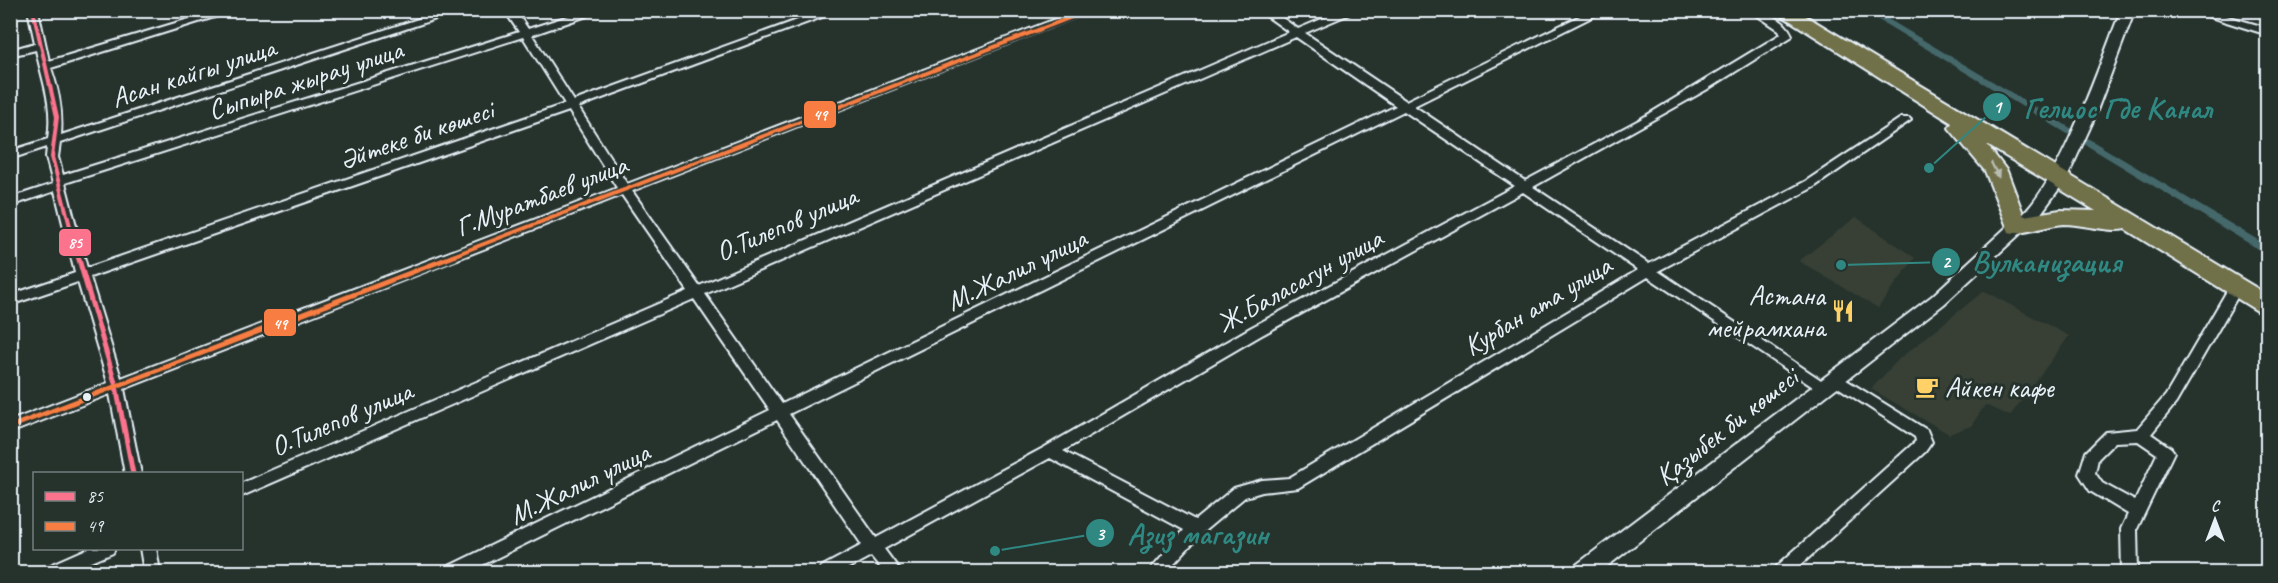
<svg xmlns="http://www.w3.org/2000/svg" width="2278" height="583" viewBox="0 0 2278 583" font-family="Caveat,sans-serif">
	<rect width="100%" height="100%" fill="#26332d"/>
	<filter id="ink" filterUnits="userSpaceOnUse"><feTurbulence type="fractalNoise" baseFrequency=".0167" numOctaves="2"/><feDisplacementMap in="SourceGraphic" scale="12" xChannelSelector="R" yChannelSelector="G"/><feConvolveMatrix kernelMatrix="1 2 1 2 8 2 1 2 1" color-interpolation-filters="sRGB"/></filter>
	<g filter="url(#ink)">
		<g fill="#384036">
			<polygon points="1856,217 1915,258 1878,308 1799,261"/>
			<polygon points="1984,291 2069,336 2010,416 1985,405 1971,426 1949,434 1871,389 1899,359"/>
		</g>
		<g fill="none" stroke-linecap="round" stroke-linejoin="round">
			<polygon fill="#44676a" fill-rule="evenodd" points="1862,10 1873,10 2268,246 2268,255"/>
			<g stroke="#e8f1f8" stroke-width="4">
				<g id="street">
					<path d="M28,10H38L49,61L219,10H237L51,68C59,91 63,111 61,135L446,10H463L60,143L58,157L63,175L519,32L504,10H515L528,29L587,10H604L532,35L574,101L825,10H841L578,107L627,184L1079,10H1095L632,191L699,286L1289,32L1258,10H1271L1298,29L1343,10H1359L1305,33L1406,101L1592,10H1606L1414,106L1525,181L1639,120L1781,34L1779,30L1749,10C1766,10 1785,19 1792,35L1791,37L1706,90L1533,187L1649,264L1806,181L1901,118H1909L1911,120L1814,187L1658,271L1827,384L1829,388L1827,392L1822,393L1648,277L1298,488L1262,492L1245,497L1202,533L1166,572H1148L1184,530L1050,458L884,549L901,572H884L871,556L841,572H819L821,567L862,545L777,420L468,572H445L447,567L770,410L694,299L242,496V483L688,291L622,195L124,389L141,474H125L110,394L10,433V421L108,383L78,282L10,305V295L75,273L55,191L10,206V198L53,184L46,157L47,147L10,159V151L48,139C53,103 43,84 36,50L10,56V50L35,43ZM523,37L565,104L87,268L65,183ZM1296,37L1396,106L782,404L705,294ZM569,111L617,188L121,378L90,277ZM1404,111L1515,186L1250,328L1045,447L876,538L789,414ZM1523,192L1638,270L1289,478L1262,480L1234,488L1195,520L1063,451L1260,336Z"/>
					<polygon points="2188,10 2206,10 2268,28 2268,35"/>
					<path d="M2236,282L2243,287L2176,403L2151,434L2171,448L2174,452L2137,529L2138,572H2122L2121,529L2128,514L2090,491L2079,474L2086,452L2106,432L2137,429L2166,395L2231,284ZM2138,441L2157,454L2135,501L2102,483L2095,473L2098,459L2115,442Z"/>
					<polygon points="1835,373 1927,430 1932,442 1925,452 1793,572 1774,572 1776,567 1916,441 1915,437 1830,382 1828,378 1830,374"/>
					<polygon points="89,548 115,548 113,553 68,572 44,572 46,567"/>
					<polygon points="140,548 156,548 160,572 144,572"/>
				</g>
			</g>
			<g stroke="#e8f1f8" stroke-width="4">
				<path id="secondary" d="M2121,10H2135L2093,121L2067,178L2031,227L2023,231L1944,304L1600,572H1573L1576,565L1932,296L2011,223C2054,202 2102,58 2121,10Z"/>
			</g>
			<g stroke="#e8f1f8" stroke-width="4">
				<path id="highway" d="M1773,10H1796L2268,295V314L2259,312L2125,229C2111,233 2082,224 2064,224C2047,225 2021,236 2009,232L1985,171L1949,128L1952,123ZM1987,145L2096,211L2060,210L2024,216L2007,171Z"/>
			</g>
			<use href="#street" fill="#26332d" fill-rule="evenodd"/>
			<use href="#secondary" fill="#26332d" fill-rule="evenodd"/>
			<use href="#highway" fill="#70704a" fill-rule="evenodd"/>
			<g stroke="#26332d" stroke-width="8">
				<polyline id="bus-1-far1" points="33,10 57,117 52,157 78,257"/>
			</g>
			<g stroke="#26332d" stroke-width="10">
				<polyline id="bus-1" points="78,256 116,386 133,474"/>
			</g>
			<g stroke="#26332d" stroke-width="8">
				<polyline id="bus-2-far1" points="450,257 1090,10"/>
			</g>
			<g stroke="#26332d" stroke-width="10">
				<polyline id="bus-2" points="10,427 454,256"/>
			</g>
			<use href="#bus-1-far1" stroke="#fc738d" stroke-width="4"/>
			<use href="#bus-1" stroke="#fc738d" stroke-width="5"/>
			<use href="#bus-2-far1" stroke="#f77d43" stroke-width="4"/>
			<use href="#bus-2" stroke="#f77d43" stroke-width="5"/>
		</g>
		<defs><path id="oneway-solid" d="M-6-.8H1V-3.2L6.5 0L1 3.2V.8H-6Z" transform="scale(1.5)"/></defs>
		<use fill="#b8bdb2" href="#oneway-solid" transform="translate(1995 170) rotate(63)"/>
	</g>
	<defs>
		<g id="restaurant-bare" transform="scale(1.8)"><path d="M-5-6h1v4h1v-4h1v4h1v-4h1v5L-1.5 .5V6h-2V.5L-5-1ZM5-6V6H3V1.5H1.5Q1.5-4 5-6Z" fill="#ffd166" stroke="#26332d" stroke-width="2.5" paint-order="stroke"/></g>
		<g id="cafe-bare" transform="scale(1.8)"><path d="M-5.5-4.5H6V0H3Q3 3.5 0 3.5H-2.5Q-5.5 3.5-5.5 0ZM3-3.2v2h1.7v-2ZM-6 4.5H4V6H-6Z" fill="#ffd166" stroke="#26332d" stroke-width="2.5" paint-order="stroke"/></g>
	</defs>
	<g fill-rule="evenodd">
		<use href="#restaurant-bare" x="1843" y="311"/>
		<use href="#cafe-bare" x="1927" y="387"/>
	</g>
	<circle fill="#e8f1f8" stroke="#26332d" stroke-width="2" cx="87" cy="397" r="5"/>
	<g text-anchor="middle" stroke-width="6" stroke-linejoin="round" paint-order="stroke">
		<g font-size="28" fill="#e8f1f8" stroke="#26332d">
			<text transform="translate(193 72) rotate(-18)" y="10">Асан кайгы улица</text>
			<text transform="translate(305 79) rotate(-18)" y="10">Сыпыра жырау улица</text>
			<text transform="translate(416 134) rotate(-19)" y="10">Әйтеке би көшесі</text>
			<text transform="translate(541 195) rotate(-21)" y="10">Г.Муратбаев улица</text>
			<text transform="translate(786 223) rotate(-23)" y="10">О.Тилепов улица</text>
			<text transform="translate(1016 269) rotate(-26)" y="10">М.Жалил улица</text>
			<text transform="translate(1299 280) rotate(-29)" y="10">Ж.Баласагун улица</text>
			<text transform="translate(1537 305) rotate(-31)" y="10">Курбан ата улица</text>
			<text transform="translate(341 418) rotate(-23)" y="10">О.Тилепов улица</text>
			<text transform="translate(1726 426) rotate(-38)" y="10">Қазыбек би көшесі</text>
			<text transform="translate(579 483) rotate(-26)" y="10">М.Жалил улица</text>
		</g>
		<g font-size="28" fill="#e8f1f8" stroke="#26332d" text-anchor="end">
			<text x="1825" y="305">Астана<tspan x="1825" dy="32">мейрамхана</tspan></text>
			<text x="1945" y="397" text-anchor="start">Айкен кафе</text>
		</g>
	</g>
	<path fill="none" stroke="#308883" stroke-width="2" d="M1929 168L1997 107M1841 265L1946 262M995 551L1100 533"/>
	<g fill="#308883" stroke="#26332d" stroke-width="2">
		<circle cx="1929" cy="168" r="6"/>
		<circle cx="1841" cy="265" r="6"/>
		<circle cx="995" cy="551" r="6"/>
		<circle cx="1997" cy="107" r="15"/>
		<circle cx="1946" cy="262" r="15"/>
		<circle cx="1100" cy="533" r="15"/>
	</g>
	<g font-size="18" text-anchor="middle" font-weight="bold" fill="#fff">
		<text x="1997" y="113">1</text>
		<text x="1946" y="268">2</text>
		<text x="1100" y="540">3</text>
	</g>
	<g font-size="30" text-anchor="middle" font-weight="bold" fill="#308883" stroke="#26332d" stroke-width="6" stroke-linejoin="round" paint-order="stroke">
		<text x="2118" y="118">Гелиос Где Канал</text>
		<text x="2047" y="272">Вулканизация</text>
		<text x="1198" y="544">Азиз магазин</text>
	</g>
	<g stroke="#26332d" stroke-width="2">
		<rect x="803" y="100" width="34" height="29" rx="6" fill="#f77d43"/>
		<rect x="58" y="228" width="34" height="29" rx="6" fill="#fc738d"/>
		<rect x="263" y="308" width="34" height="29" rx="6" fill="#f77d43"/>
	</g>
	<g font-size="16" text-anchor="middle" font-weight="bold" fill="#fff">
		<text x="820" y="120">49</text>
		<text x="75" y="248">85</text>
		<text x="280" y="329">49</text>
	</g>
	<rect width="2278" height="583" fill="none" stroke="#26332d" stroke-width="36"/>
	<rect x="18" y="18" width="2242" height="547" fill="none" stroke="#e8f1f8" stroke-width="2" filter="url(#ink)"/>
	<rect x="33" y="472" width="210" height="78" fill="#26332d" stroke="#747f7e" stroke-width="1.5"/>
	<rect x="45" y="492" width="30" height="9" fill="#fc738d" stroke="#747f7e" stroke-width="1.5"/>
	<text x="87" y="502" font-size="18" fill="#e8f1f8">85</text>
	<rect x="45" y="522" width="30" height="9" fill="#f77d43" stroke="#747f7e" stroke-width="1.5"/>
	<text x="87" y="532" font-size="18" fill="#e8f1f8">49</text>
	<g transform="translate(2215 520)" stroke="#26332d" stroke-width="4.5" paint-order="stroke">
	<path d="M0-4.5L10 22L0 15L-10 22Z" fill="#e8f1f8"/>
	<text y="-9" font-size="16" font-weight="bold" text-anchor="middle" fill="#e8f1f8">С</text>
	</g>
</svg>
